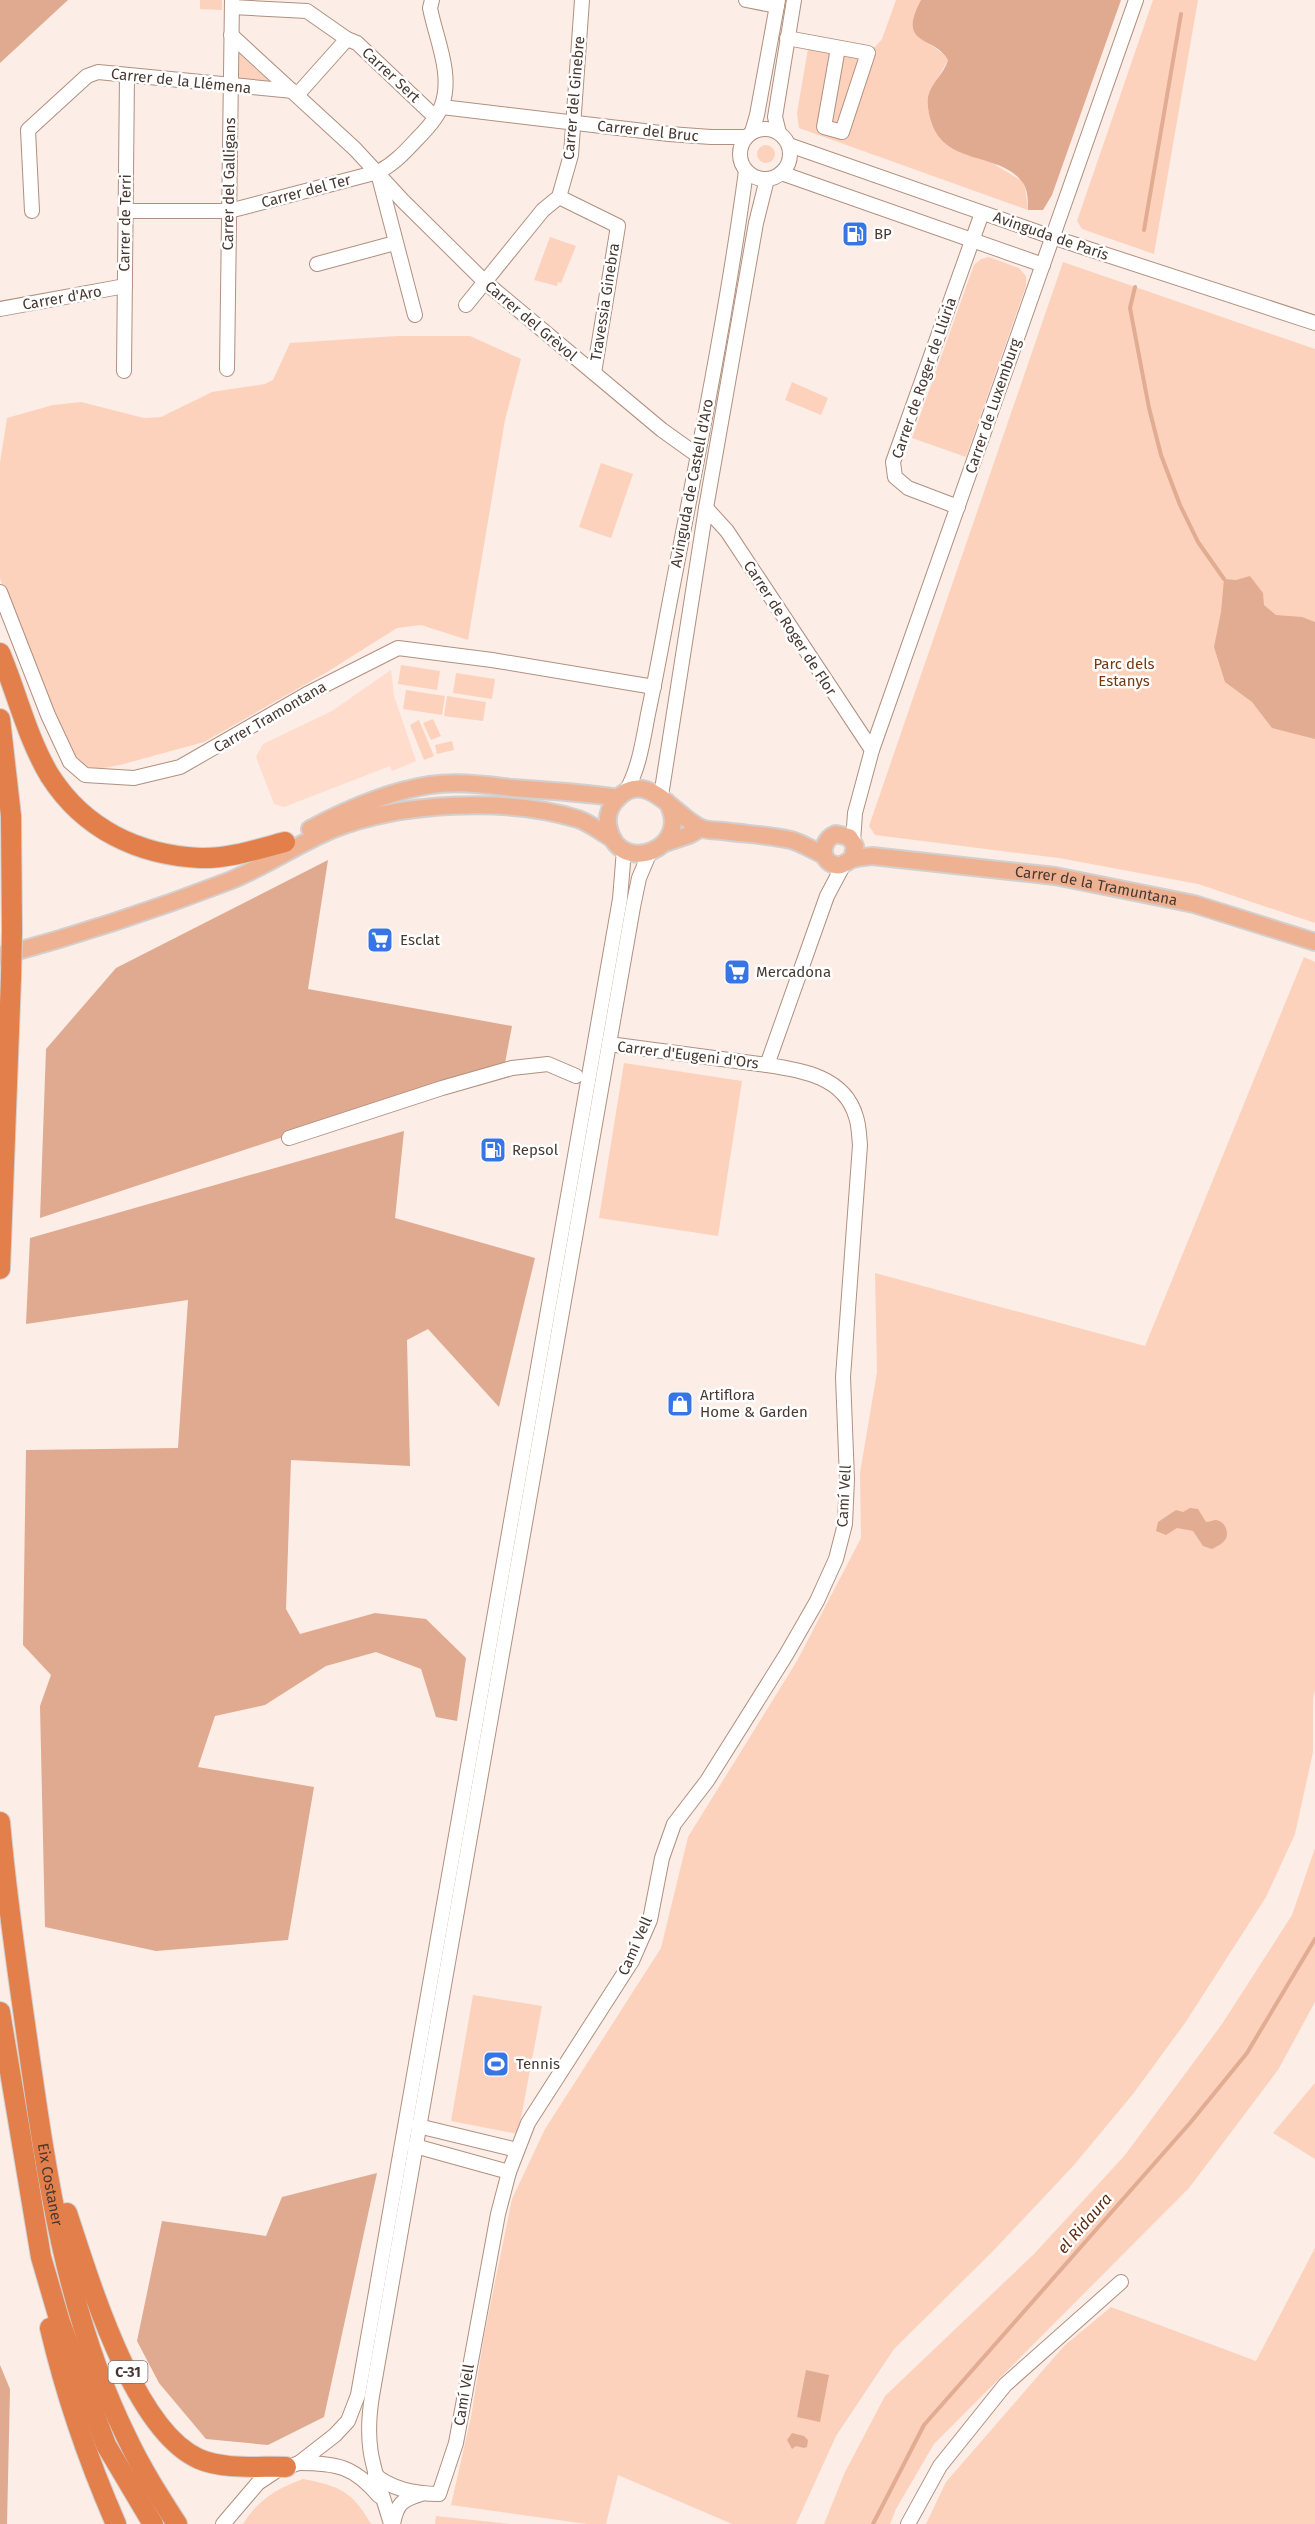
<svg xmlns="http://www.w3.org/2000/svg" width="1315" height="2524" viewBox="0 0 1315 2524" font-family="'Fira Sans',sans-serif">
	<rect width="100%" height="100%" fill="#fcede6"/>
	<g fill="#ffdccb">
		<polygon points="851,221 866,226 858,248 844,243"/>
		<polygon points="391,670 394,696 416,761 392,771 390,766 284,807 274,804 256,757 263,744 332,711"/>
	</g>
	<g fill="#fcd2bd">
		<polygon points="200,0 222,0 222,10 200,9"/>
		<polygon points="896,0 921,0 917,9 915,33 943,54 948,60 930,92 928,111 997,166 1022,181 1025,187 1028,210 799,128 797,113 810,37 818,36 867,47 875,47 882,39"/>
		<polygon points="1153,0 1198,0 1154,254 1082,229 1077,221"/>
		<polygon points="237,51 274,84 237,80"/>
		<circle cx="766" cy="154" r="9"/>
		<polygon points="550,237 576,246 561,283 558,282 557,286 534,280"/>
		<polygon points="989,257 1019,268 1026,276 1026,286 966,457 912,438 974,265 981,259"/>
		<polygon points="1063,262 1315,349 1315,923 1198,884 1059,858 875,835 869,826"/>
		<polygon points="397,336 470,336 521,359 505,420 468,640 421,625 397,628 327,672 204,742 120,765 98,769 80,765 38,705 0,578 0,463 7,418 53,405 81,402 144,418 161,417 212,392 265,384 273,380 290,343"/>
		<polygon points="792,382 828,398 821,415 785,400"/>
		<polygon points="601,463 633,474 611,538 579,527"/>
		<polygon points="401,665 440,671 437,690 398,684"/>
		<polygon points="456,673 495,679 492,699 453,693"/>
		<polygon points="406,690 445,696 442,715 403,709"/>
		<polygon points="447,696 486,702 483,721 444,716"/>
		<polygon points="433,719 441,736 431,740 423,723"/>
		<polygon points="419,720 434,756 424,760 410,725"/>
		<polygon points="452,741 454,750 437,754 435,745"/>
		<polygon points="1304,957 1315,962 1315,1691 1313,1698 1313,1752 1295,1834 1266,1897 1185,2023 1133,2094 1074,2165 994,2250 894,2349 836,2436 796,2524 732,2524 618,2475 606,2524 587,2524 451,2505 471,2417 485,2331 512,2199 545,2129 661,1948 688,1837 797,1661 861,1538 860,1473 877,1372 875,1273 1145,1346"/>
		<polygon points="624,1063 742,1081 718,1236 599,1218"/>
		<polygon points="1315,1848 1315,2002 1278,2070 1189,2188 934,2444 896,2509 890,2524 824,2524 845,2472 885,2396 1035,2253 1125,2155 1222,2024 1292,1915"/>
		<polygon points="473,1995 542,2006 518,2134 451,2121"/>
		<polygon points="1315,2083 1315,2159 1273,2133"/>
		<polygon points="1315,2248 1315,2524 926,2524 946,2482 1064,2346 1111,2307 1256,2361"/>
		<path d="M303,2479C339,2486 352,2491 371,2524H243C259,2499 276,2489 303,2479Z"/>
		<polygon points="436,2516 511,2524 435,2524"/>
	</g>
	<g fill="#dfaa8f">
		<polygon points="0,0 68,0 0,63"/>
		<path d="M921,0H1121L1052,195L1043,210H1028C1028,201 1028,190 1023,183C1002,152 947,166 932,124C929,115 927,107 928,97C931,83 944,74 948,60C934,35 896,47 921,0Z"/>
		<polygon points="328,860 308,989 512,1026 505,1063 40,1218 46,1049 116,968"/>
		<polygon points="404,1131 395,1218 535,1258 499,1407 428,1329 407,1340 410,1466 291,1460 286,1609 300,1634 375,1613 426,1619 466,1658 457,1721 436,1717 421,1669 376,1652 326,1666 265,1705 215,1716 198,1767 314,1787 288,1940 156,1951 45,1927 40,1706 51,1675 23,1645 26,1450 178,1448 188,1300 26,1324 30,1238"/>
		<polygon points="377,2173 324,2417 268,2445 206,2439 159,2383 137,2341 162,2221 266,2236 282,2197"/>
		<polygon points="0,2365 10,2389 7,2524 0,2524"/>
	</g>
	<g fill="#e1ac91">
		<polygon points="1250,576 1263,593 1264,605 1276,615 1302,617 1315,622 1315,739 1272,728 1252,702 1225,682 1214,647 1221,612 1224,579 1236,580"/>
		<path d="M1190,1508L1198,1509L1206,1522C1210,1522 1213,1520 1216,1520C1225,1521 1230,1533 1225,1540C1222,1544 1217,1546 1212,1549L1203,1546L1193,1531L1177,1528L1166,1535L1156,1531L1158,1522L1176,1510L1183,1512Z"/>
		<polygon points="806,2370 829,2375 820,2422 797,2417"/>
		<polygon points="792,2433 804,2436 808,2440 807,2447 804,2448 796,2446 792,2449 787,2440"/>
	</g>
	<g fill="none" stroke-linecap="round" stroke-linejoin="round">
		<g stroke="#e1ac91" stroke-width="4">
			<polyline points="1144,230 1181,14"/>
			<polyline points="1135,287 1130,308 1149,408 1161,455 1180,505 1198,542 1224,579"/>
			<polyline points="873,2524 924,2425 1190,2123 1247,2053 1315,1939"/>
		</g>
		<g stroke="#b1907f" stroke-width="16">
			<g id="minor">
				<polyline points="746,0 777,6"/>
				<polyline points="232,7 307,11 347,39"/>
				<polyline points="231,35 355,149 403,201 485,282 662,430 697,455"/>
				<path d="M787,38C814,43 841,48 868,53L842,132L824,127L838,48"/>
				<polyline points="297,95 347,39 357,43 435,117"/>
				<polyline points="442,107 669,134 711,137 746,137"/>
				<circle cx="765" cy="154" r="25"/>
				<polyline points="752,132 757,115 778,0"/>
				<polyline points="779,133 775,117 794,0"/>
				<polyline points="789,145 1052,237 1315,323"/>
				<polyline points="781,173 1043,265"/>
				<polyline points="379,177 415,315"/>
				<polyline points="559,197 618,226 594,373"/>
				<polyline points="32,211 28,130 87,76 98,72 293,91"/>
				<path d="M126,211H229L378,172C394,164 405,152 417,139C426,130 438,117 442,105C453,74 436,39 430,8L432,0"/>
				<polyline points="317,264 395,243"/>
				<polyline points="466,305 543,210 559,197 571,155 582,0"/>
				<polyline points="0,309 125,286"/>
				<polyline points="227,369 232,0"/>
				<polyline points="124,371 127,75"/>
				<polyline points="958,507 908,488 895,477 893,462 982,213"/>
				<polyline points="706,508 727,531 872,750"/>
				<polyline points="0,592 48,715 70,762 85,775 134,778 180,767 307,694 398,648 492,660 654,687"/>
				<path d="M625,793C639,770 643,740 648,714C655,681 661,649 667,616C695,468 726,320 746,171"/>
				<polyline points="661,796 706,508 756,223 767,179"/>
				<polyline points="853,842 855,813 872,750 1136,0"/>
				<polyline points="609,1044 767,1065"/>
				<polyline points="289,1138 442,1088 512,1068 548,1064 576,1076"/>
				<polyline points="418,2126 517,2150"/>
				<polyline points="415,2146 509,2172"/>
				<path d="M299,2463C336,2463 354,2466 379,2496"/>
				<path d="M375,2475C393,2490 416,2494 439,2494L456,2443L498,2214L509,2172L528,2123L632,1961L650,1920L662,1858L674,1824L707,1781L786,1655L817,1601L836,1559L845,1524L847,1479L843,1377L860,1145C859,1136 859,1125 856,1117C845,1077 802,1070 767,1065L827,896L844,864"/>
				<polyline points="223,2524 258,2483 276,2471 299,2463 335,2435 348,2421 358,2395 620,899 624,850"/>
				<path d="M391,2524C376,2472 363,2452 372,2396L633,907L639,878L650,852"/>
				<path d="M393,2524C397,2504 401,2500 421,2494"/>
				<polyline points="908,2524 940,2466 1005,2385 1121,2282"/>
			</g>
		</g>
		<g stroke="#d3cfce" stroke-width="20">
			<g id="major">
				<path d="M667,802C694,848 620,877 609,829C606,819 609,808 616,800C646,766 675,817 701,828C707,831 716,830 723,831C745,834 770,835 791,840C802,843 814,851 824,855"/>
				<path d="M310,829C346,810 389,791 430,785C458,781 485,785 513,788C548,791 583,792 618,798"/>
				<polyline points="665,843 689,835 701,828"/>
				<path id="s1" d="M852,859L855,846L849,837L836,834C822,839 818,860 835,865C843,867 846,861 853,859C858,857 866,857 872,856L1055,876L1194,904L1315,942"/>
				<path d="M0,956C78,935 154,910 229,881C264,867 296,845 331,830C400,802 506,797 578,819C590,823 602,833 613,839"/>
			</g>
		</g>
		<g stroke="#d3cfce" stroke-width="22">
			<g id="highway">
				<path d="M0,653C17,693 27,738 50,776C84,829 138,855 200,858C228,859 258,849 285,842"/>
				<polyline points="0,719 11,816 12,931"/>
				<polyline points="0,1269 11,978"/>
				<path id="s2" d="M0,1822C6,1894 17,1967 27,2038C46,2173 66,2315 127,2438C141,2468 159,2496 177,2524"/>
				<polyline points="0,2012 41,2257 60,2322 106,2445 153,2524"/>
				<path d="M67,2213C89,2279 133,2430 199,2459C225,2470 259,2466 286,2467"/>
				<path d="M50,2328C66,2396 88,2460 116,2524"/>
			</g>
		</g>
		<use href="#minor" stroke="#fff" stroke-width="14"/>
		<use href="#major" stroke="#eeb292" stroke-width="16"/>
		<use href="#highway" stroke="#e27f4a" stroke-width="20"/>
		<g stroke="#d3cfce" stroke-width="22" stroke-linecap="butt">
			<polyline id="highway-bridge" points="11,978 12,931"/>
		</g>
		<use href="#highway-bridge" stroke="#e27f4a" stroke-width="20"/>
	</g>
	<defs>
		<g id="fuel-square" transform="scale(1.35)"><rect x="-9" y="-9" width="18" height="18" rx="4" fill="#3675e3" stroke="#fff"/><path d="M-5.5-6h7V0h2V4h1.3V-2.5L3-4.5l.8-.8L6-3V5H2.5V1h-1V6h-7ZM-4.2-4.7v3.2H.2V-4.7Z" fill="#fff"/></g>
		<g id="supermarket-square" transform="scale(1.35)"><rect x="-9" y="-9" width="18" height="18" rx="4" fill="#3675e3" stroke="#fff"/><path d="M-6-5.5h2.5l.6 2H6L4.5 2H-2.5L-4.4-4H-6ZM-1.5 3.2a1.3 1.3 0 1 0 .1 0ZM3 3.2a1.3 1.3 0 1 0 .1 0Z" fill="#fff"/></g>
		<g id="shop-square" transform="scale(1.35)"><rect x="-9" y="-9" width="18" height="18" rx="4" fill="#3675e3" stroke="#fff"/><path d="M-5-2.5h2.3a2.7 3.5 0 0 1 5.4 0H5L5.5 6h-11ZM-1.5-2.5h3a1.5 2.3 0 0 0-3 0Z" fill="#fff"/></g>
		<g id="stadium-square" transform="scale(1.35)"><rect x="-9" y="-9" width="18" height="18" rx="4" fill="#3675e3" stroke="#fff"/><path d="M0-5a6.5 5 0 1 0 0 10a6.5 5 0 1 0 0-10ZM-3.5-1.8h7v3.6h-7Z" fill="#fff"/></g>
	</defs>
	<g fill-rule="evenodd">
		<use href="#fuel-square" x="855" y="234"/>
		<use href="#supermarket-square" x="380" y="940"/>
		<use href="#supermarket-square" x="737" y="972"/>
		<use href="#fuel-square" x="493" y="1150"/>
		<use href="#shop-square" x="680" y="1404"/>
		<use href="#stadium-square" x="496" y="2064"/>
	</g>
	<g text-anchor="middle" stroke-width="5" stroke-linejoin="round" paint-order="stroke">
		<rect fill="#fff" stroke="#7e7470" stroke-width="1.5" x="108.5" y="2361" width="39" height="22" rx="4.5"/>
		<g font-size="14" font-weight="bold" fill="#473932">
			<text x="128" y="2377">C-31</text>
		</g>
		<g font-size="15" fill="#473932" stroke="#fff">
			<text transform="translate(391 75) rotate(43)" y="5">Carrer Sert</text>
			<text transform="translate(181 81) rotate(6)" y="5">Carrer de la Llémena</text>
			<text transform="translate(574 98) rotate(-85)" y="5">Carrer del Ginebre</text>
			<text transform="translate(648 131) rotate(6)" y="5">Carrer del Bruc</text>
			<text transform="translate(229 184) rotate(-89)" y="5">Carrer del Galligans</text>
			<text transform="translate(306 191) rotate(-15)" y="5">Carrer del Ter</text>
			<text transform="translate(125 223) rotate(-89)" y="5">Carrer de Terri</text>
			<text transform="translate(1051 236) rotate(19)" y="5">Avinguda de París</text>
			<text transform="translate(62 298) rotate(-10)" y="5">Carrer d'Aro</text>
			<text transform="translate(605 302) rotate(-81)" y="5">Travessia Ginebra</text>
			<text transform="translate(531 321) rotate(40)" y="5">Carrer del Grèvol</text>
			<text transform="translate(924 378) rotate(-71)" y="5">Carrer de Roger de Llúria</text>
			<text transform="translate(993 406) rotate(-71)" y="5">Carrer de Luxemburg</text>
			<text transform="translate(692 483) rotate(-79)" y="5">Avinguda de Castell d'Aro</text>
			<text transform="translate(790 628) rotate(57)" y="5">Carrer de Roger de Flor</text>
			<text transform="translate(270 717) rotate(-30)" y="5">Carrer Tramontana</text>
			<text dy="5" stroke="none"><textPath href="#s1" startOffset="344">Carrer de la Tramuntana</textPath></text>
			<text transform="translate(688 1055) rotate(7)" y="5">Carrer d'Eugeni d'Ors</text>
			<text transform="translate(844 1496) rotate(-87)" y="5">Camí Vell</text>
			<text transform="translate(635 1946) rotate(-66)" y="5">Camí Vell</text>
			<text dy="5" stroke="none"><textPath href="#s2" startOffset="366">Eix Costaner</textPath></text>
			<text transform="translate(464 2395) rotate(-81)" y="5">Camí Vell</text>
		</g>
		<g font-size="15" fill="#473932" stroke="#fff" text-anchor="start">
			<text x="874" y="239">BP</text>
			<text x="400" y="945">Esclat</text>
			<text x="756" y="977">Mercadona</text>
			<text x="512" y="1155">Repsol</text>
			<text x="700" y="1400">Artiflora<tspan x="700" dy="17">Home &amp; Garden</tspan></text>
			<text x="516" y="2069">Tennis</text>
		</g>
		<g font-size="15" fill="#783810" stroke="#fff">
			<text x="1124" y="669">Parc dels<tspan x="1124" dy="17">Estanys</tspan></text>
		</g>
		<g font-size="16" font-style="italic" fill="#602f12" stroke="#fff">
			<text transform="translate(1084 2223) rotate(-49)" y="6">el Ridaura</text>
		</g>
	</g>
</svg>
